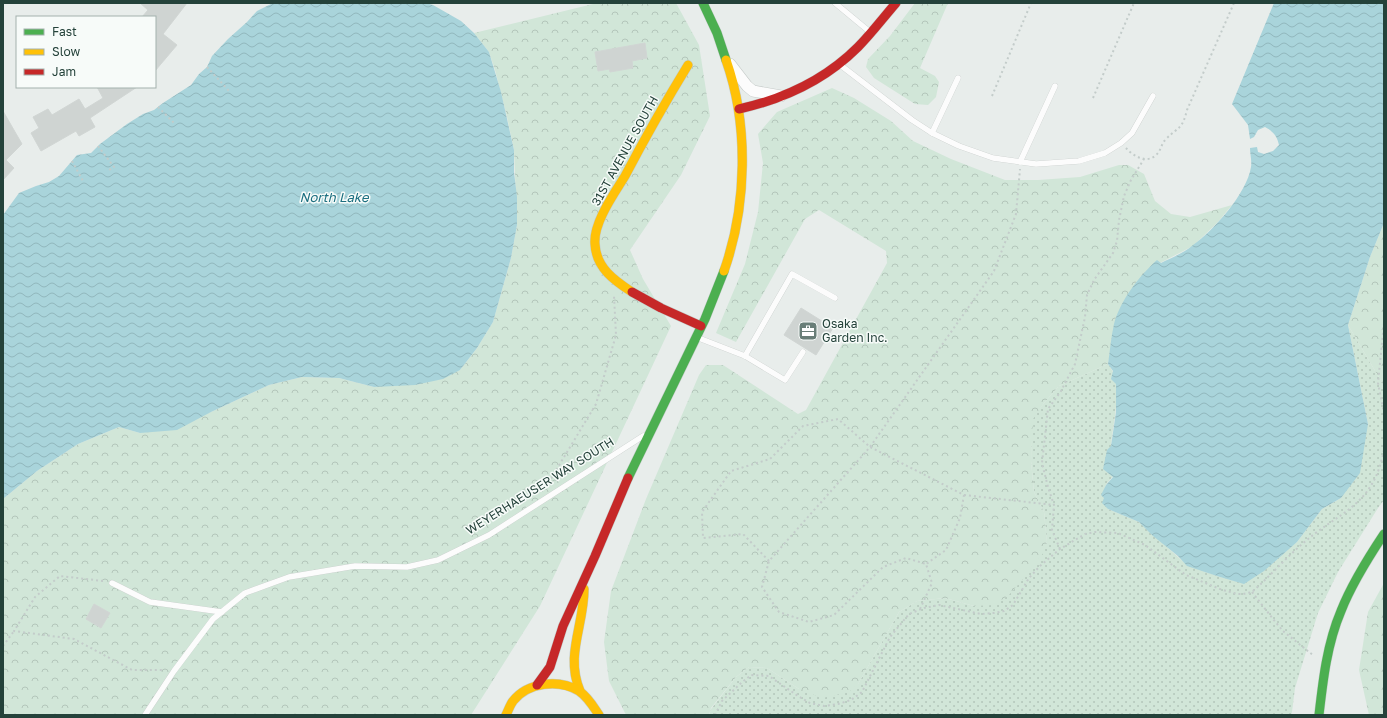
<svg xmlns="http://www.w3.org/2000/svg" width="1387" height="718" viewBox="0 0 1387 718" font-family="'Golos Text',sans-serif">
	<defs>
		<pattern id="grass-dots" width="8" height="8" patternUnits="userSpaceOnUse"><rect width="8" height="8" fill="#d1e6d8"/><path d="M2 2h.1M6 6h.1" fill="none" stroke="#b3c6ba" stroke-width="1.8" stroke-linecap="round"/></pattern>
		<pattern id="forest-crowns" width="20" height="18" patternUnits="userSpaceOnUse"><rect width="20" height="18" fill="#d1e6d8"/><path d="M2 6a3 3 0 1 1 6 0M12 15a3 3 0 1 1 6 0" fill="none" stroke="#b3c6ba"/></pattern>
		<pattern id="water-waves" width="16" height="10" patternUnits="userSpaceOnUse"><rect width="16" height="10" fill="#a9d4db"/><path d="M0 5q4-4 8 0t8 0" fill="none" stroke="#91b7bd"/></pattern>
	</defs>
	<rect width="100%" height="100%" fill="#e8edeb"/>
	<path fill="url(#grass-dots)" d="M1348,325L1384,386V500L1378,508L1338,572L1318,613L1295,688L1292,712L1291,715H709L711,709L736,677L749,667L767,668L799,689L858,684L899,612L917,601L945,598L974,606L1047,543L1044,512L1034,492L1031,461L1032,419L1044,403L1059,386L1108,364C1125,384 1112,424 1111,448C1111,457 1114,466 1113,475C1112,479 1108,481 1106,485C1102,493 1105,501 1108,509L1139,522L1187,565L1220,577L1243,583L1297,542L1322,509L1341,498L1368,424Z"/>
	<g fill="url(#forest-crowns)">
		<polygon points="597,3 676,3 699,45 710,116 681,175 630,250 643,279 671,326 540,606 471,715 3,715 3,499 37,471 78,444 119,427 140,433 211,412 269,385 302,377 339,378 374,387 460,370 477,348 493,322 511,258 517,225 514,150 507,117 495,70 489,52 474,33"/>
		<polygon points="915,3 948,3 920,68 935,76 939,82 936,97 928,105 915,104 874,78 866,67 868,59 890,36"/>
		<polygon points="832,88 854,98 891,121 913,141 951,159 1005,180 1038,180 1080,177 1119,165 1128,165 1144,174 1155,201 1171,214 1190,217 1232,205 1218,222 1193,246 1160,263 1115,323 1108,364 1059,386 1044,403 1033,419 1031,461 1034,492 1044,512 1047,542 1044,552 1025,577 1008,596 993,605 974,606 945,598 917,601 899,612 858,684 849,692 822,698 799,689 767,668 749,667 736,677 711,708 709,715 626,715 609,681 604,642 611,591 646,499 699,375 706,365 723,365 798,414 806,410 887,263 886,251 819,210 805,219 736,342 716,333 745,264 758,212 763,163 758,134 777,112"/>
		<polygon points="1384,223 1384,386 1348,325 1370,257"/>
		<polygon points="1384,583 1384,715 1369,715 1359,670 1368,612"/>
	</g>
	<g fill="url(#water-waves)">
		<polygon points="273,3 426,3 433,5 461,21 474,33 489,52 501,92 514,150 514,172 517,197 517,225 511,258 493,322 477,348 460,370 443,379 415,385 374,387 339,378 302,377 269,385 211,412 177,430 140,433 119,427 78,444 37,471 3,499 3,215 19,193 36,186 49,182 59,176 77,155 91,153 100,144 127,124 143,114 154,110 163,103 191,85 199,74 207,67 212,56 228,39 247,22 257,11"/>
		<path d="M1274,3H1384V223L1370,257L1348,325L1368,424L1360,473L1341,498L1322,509L1297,542L1264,571L1244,584L1220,577L1187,566L1178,556L1153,536L1139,522L1108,509L1102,503L1104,498L1101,495L1106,485L1113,477L1103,469L1107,450L1111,446L1116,412V384L1111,379L1113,371L1108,364C1110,351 1111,337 1114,324C1120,301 1139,276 1157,260L1161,263C1171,258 1184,253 1193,245C1214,230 1247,193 1251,167C1252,161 1250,154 1250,148L1257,147L1258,152L1264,154L1273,151L1279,145C1277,136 1274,132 1265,127L1258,130L1254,137L1250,139L1248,125L1232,104Z"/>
	</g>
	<g fill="#cfd4d2" stroke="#d1d6d4">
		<polygon points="140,3 187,3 163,34 177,45 155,71 155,17 142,17 148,10"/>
		<polygon points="645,43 647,58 632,61 633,68 610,72 609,69 598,71 595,52"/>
		<polygon points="97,87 137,87 90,118 95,127 79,136 76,131 41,151 31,133 39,128 33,117 48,109 52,115 79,99 85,109 103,98"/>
		<polygon points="3,111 22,144 6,160 14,168 3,180"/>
		<polygon points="801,308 833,328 816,355 784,335"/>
		<polygon points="94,604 110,613 101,628 86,619"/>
	</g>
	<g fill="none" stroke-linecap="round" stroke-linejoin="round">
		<g stroke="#c5cac8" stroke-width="6">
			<g id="lane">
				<polyline points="835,3 870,32"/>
				<polyline points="839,64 912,120 932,133 959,146 993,158 1036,164 1079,161 1105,153 1121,143 1132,133 1153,96"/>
				<polyline points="932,133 958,78"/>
				<polyline points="1020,162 1055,86"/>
				<polyline points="696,337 745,356 785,380 803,352"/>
				<polyline points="745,356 792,274 835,298"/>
				<polyline points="112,583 150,602 222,612"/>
				<polyline points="145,715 174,671 213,619 245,593 289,577 355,566 407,567 438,560 489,535 643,436"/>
			</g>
		</g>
		<g stroke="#c5cac8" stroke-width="12">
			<polyline id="street" points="730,64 747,86 753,91 781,96"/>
		</g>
		<g stroke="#c3cbc8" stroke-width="10">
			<g id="fast">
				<polyline points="703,3 717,33 726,60"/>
				<polyline points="628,478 705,319 724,271"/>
				<path d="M1319,715C1323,680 1327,644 1341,611C1352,583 1368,558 1384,534"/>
			</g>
		</g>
		<g stroke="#c3cbc8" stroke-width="10">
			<g id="slow">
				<path d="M724,271C747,206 749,125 726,60"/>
				<path d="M632,292C615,281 596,268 595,244C593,223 614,194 625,176C645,138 666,101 688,65"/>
				<path d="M580,691C565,655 584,626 584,589"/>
				<path d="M506,715C508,711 510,705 513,701C528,682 559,679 579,691C588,697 593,706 599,715"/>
			</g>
		</g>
		<g stroke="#c3cbc8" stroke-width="10">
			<g id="jam">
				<path d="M739,109C784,99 825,80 858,47C871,34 883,18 896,3"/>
				<polyline points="632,292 661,308 701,326"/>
				<polyline points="537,685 550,667 563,626 595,556 628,478"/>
			</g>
		</g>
		<g stroke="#c3ccca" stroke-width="2" stroke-dasharray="2 3" stroke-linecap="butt">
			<polyline points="207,67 230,92"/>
			<polyline points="992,96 1031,3"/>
			<polyline points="1093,98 1134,3"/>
			<polyline points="158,107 174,123"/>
			<polyline points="98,146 114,167 109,170"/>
			<path d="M1126,148C1133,156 1147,164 1156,155C1161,151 1161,144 1166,139C1179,126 1182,130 1187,110L1234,3"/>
			<polyline points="72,161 83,181"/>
			<polyline points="1384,323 1378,383 1384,413"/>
			<polyline points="546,487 596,404 616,335 614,296"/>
			<polyline points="964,495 1054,505"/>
			<polyline points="1060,549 1052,530 1054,505 1048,487 1042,463 1048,409 1061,391 1075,364 1085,317 1087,295 1094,280 1113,253 1117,241 1119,220 1124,196 1131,180 1144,159"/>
			<polyline points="769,561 743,534 703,538 702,512 731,471 770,459 803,426 838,419 870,447 964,495 960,518 946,550 926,564"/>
			<polyline points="103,581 60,576 35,597 14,631 74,639 132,670 164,670"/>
			<polyline points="1252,592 1273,619 1283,631 1314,656"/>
			<polyline points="920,609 932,583 926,564 906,558 883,567 834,615 809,622 779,612 762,587 769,561 870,447 994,271 1016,214 1020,169"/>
			<polyline points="3,646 14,631"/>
			<path d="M715,715L722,701L740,684L751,675L769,676L798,696L810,703L824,706L838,704L851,700L862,692L890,637L909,614L924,608L939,605L981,614L994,613L1004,611L1013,605L1029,578L1040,566L1060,549L1085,534L1095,532L1118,533L1145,545L1186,575L1220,589L1237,594H1243L1252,592C1269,577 1284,560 1301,545C1339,511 1374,507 1384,449"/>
		</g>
		<use href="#lane" stroke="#fcfcfc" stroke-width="5.5"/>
		<use href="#street" stroke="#fcfcfc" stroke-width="11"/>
		<use href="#fast" stroke="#4caf50" stroke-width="9"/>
		<use href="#slow" stroke="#ffc107" stroke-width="9"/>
		<use href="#jam" stroke="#c62828" stroke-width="9"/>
	</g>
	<defs>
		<g id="office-square" transform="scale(1)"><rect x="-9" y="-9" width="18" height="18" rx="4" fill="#697e78" stroke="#f7fbf9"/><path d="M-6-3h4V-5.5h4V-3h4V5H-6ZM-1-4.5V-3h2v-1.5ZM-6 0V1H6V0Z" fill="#fff"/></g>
	</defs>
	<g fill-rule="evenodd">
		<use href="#office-square" x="808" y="331"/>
	</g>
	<g text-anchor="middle" stroke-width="3" stroke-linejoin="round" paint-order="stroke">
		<g font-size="12" fill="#24423a" stroke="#f7fbf9">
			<text transform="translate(625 151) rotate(-61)" y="4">31ST AVENUE SOUTH</text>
			<text transform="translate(540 486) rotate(-32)" y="4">WEYERHAEUSER WAY SOUTH</text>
		</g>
		<g font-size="12" fill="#24423a" stroke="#f7fbf9" text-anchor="start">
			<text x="822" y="328">Osaka<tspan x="822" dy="14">Garden Inc.</tspan></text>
		</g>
		<g font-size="13" font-style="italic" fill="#1c6f80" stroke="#f7fbf9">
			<text x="334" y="202">North Lake</text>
		</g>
	</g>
	<rect width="1387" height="718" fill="none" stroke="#24423a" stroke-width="8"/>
	<rect x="16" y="16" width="140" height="72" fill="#f7fbf9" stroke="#a3b1ad"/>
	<rect x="24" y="29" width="20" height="6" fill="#4caf50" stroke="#a3b1ad"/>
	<text x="52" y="36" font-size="12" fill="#24423a">Fast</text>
	<rect x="24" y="49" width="20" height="6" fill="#ffc107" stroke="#a3b1ad"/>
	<text x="52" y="56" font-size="12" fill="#24423a">Slow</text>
	<rect x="24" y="69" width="20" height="6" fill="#c62828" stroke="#a3b1ad"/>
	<text x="52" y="76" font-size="12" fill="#24423a">Jam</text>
</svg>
